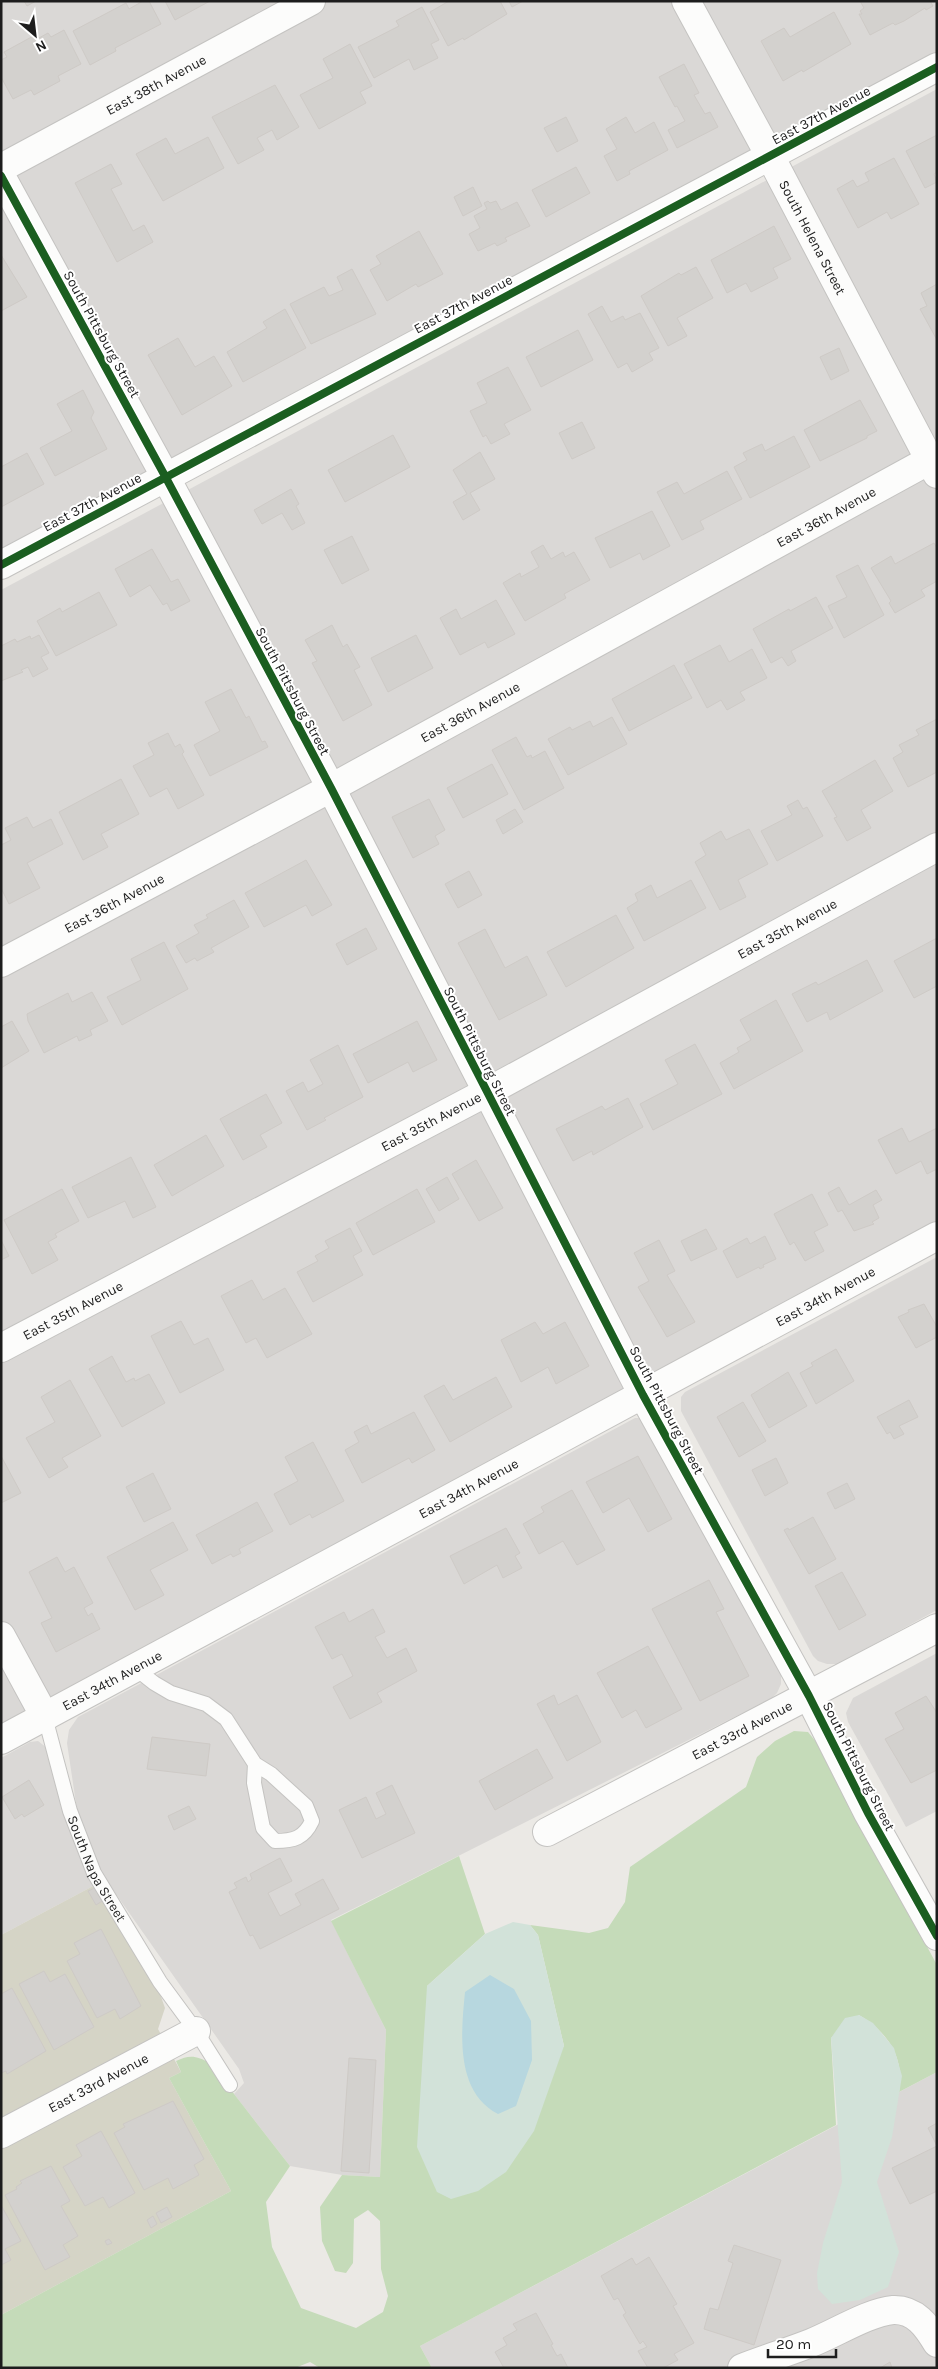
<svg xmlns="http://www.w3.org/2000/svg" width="938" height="2369" viewBox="0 0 938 2369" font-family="Karla,sans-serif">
	<rect width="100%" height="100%" fill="#ebe9e5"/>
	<g fill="#dad8d6">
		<polygon points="1,1 937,1 937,53 1,554"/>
		<polygon points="937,89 937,1225 1,1727 1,590"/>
		<polygon points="937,1257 937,1610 838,1664 827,1664 818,1661 813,1656 681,1411 681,1397 685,1392"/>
		<polygon points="635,1418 642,1418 653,1426 781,1675 781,1684 777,1693 772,1698 331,1920 386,2030 380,2177 342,2175 290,2166 234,2094 244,2083 239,2069 99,1870 77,1810 67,1743 69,1730 78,1717"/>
		<polygon points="937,1653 937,1811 906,1827 848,1722 846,1713 853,1698"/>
		<polygon points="38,1741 47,1748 95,1885 1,1935 1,1758 30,1742"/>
		<polygon points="937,2072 937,2368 432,2368 420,2346"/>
	</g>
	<polygon fill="#d5d4c6" points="95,1885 160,1994 165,2008 158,2029 181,2072 169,2078 231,2191 1,2315 1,1935"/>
	<path fill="#c5dbb9" d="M794,1731L808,1732L817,1743L937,1965V2072L899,2092C905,2058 888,2032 859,2015L831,2038L836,2125L420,2346L432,2368H320L310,2362L295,2368H1V2315L231,2191L169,2078L181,2072L176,2061C190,2054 197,2056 210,2063L290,2166L266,2202L272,2247L301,2308L356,2328L383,2312L388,2296L381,2269L380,2221L368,2210L354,2219L353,2263L346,2273L335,2271L322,2241L320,2207L342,2175L380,2177L386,2030L331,1921L459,1856L485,1934L427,1986L437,2192L564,2046L538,1935L530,1925L589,1933L608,1928L625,1902L630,1867L746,1787L757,1757L775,1741Z"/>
	<g fill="#d2e2d9">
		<polygon points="513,1922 530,1925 538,1935 564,2046 534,2131 506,2172 478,2191 451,2199 437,2192 417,2147 427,1986 485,1934"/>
		<polygon points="859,2015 873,2023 894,2048 902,2076 892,2137 877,2182 899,2252 888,2287 860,2300 832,2304 818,2289 817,2273 823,2243 842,2182 831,2038 845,2018"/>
	</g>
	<path fill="#b7d7df" d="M490,1975L514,1989L531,2021L532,2060L516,2106L498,2114C455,2092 461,2033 465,1992Z"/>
	<g fill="#d3d1ce" stroke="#cecac6">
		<polygon points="24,1 36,1 27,6"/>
		<polygon points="143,1 149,1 161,24 115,48 116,51 90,65 73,31 126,3 129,9"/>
		<polygon points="165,1 210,1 175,20"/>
		<polygon points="449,1 500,1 507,14 464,40 463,38 448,46 430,12"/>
		<polygon points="509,1 523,1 512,7"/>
		<polygon points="860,1 930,1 933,6 926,10 925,8 904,21 895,25 893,23 870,35 859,14 862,14 860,11 864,8"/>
		<polygon points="422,7 439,40 431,44 438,58 414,70 409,59 374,78 358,47 399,26 396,21"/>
		<polygon points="834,12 851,44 803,72 802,70 783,81 761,41 784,28 790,37"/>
		<polygon points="64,30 81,64 58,76 60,81 34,95 31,90 13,99 1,77 1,60 7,57 4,52 37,34 39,38 48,33 51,37"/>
		<polygon points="350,44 372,86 360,92 366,103 319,129 300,95 333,78 323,59"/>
		<polygon points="684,64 699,93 694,95 705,114 710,112 718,127 677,148 668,130 685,121 677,106 675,107 659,77"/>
		<polygon points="275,85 299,127 277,140 272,130 257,138 264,150 238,164 212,117"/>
		<polygon points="566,117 578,141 557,152 544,128"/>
		<polygon points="626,117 635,133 654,122 668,150 629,171 630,174 617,181 604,156 617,149 606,129"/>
		<polygon points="937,135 937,172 934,174 937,182 925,188 906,151"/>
		<polygon points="208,137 224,168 163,201 136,154 166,138 175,154"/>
		<polygon points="894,158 919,204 891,219 887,212 858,228 837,189 853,180 857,187 869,181 865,173"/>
		<polygon points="111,164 122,184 111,189 133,231 144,225 153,242 117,262 75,183"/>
		<polygon points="576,167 590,193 546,217 532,190"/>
		<polygon points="473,187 482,206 463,216 454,197"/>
		<polygon points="488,201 490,203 496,201 501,210 517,202 530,226 505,238 507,241 497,246 495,243 478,251 469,234 480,228 474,216 487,209 484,203"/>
		<polygon points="774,226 791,259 773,268 778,278 751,292 746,283 727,293 711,260"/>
		<polygon points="419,231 443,274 418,287 416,284 387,301 370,270 381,264 376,256"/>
		<polygon points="1,255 27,297 1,311"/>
		<polygon points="696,267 713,298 677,318 687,336 668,346 641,296 679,273 681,275"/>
		<polygon points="352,269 376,314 311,344 290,304 324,287 329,296 343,290 337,277"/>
		<polygon points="937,284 937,340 920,309 927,306 921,293"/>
		<polygon points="602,306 611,322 623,316 625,320 640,313 659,348 649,353 653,360 632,372 627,363 618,368 588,314"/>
		<polygon points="285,309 306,348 243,382 227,352 267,328 263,322"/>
		<polygon points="578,330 593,360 541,387 526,357"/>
		<polygon points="178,338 195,367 214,356 232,386 182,415 148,355"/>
		<polygon points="839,348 849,371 831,380 820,357"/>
		<polygon points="508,367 531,410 504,424 510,434 491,444 486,435 483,437 470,411 487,403 477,383"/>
		<polygon points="83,390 94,412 91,418 107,449 55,476 40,448 72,431 57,404"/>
		<polygon points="860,400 877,431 867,436 867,438 820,461 804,430"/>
		<polygon points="582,422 595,448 572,459 559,433"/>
		<polygon points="393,435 410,467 345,502 328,470"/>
		<polygon points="794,436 810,467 750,498 734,467 747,460 743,453 762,444 765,451"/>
		<polygon points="480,452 495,479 470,493 480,510 463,520 453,502 467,494 453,470"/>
		<polygon points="27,453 44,484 1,507 1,467"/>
		<polygon points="727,471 742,499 700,521 704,529 682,540 657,492 677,482 684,494"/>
		<polygon points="291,489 299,504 296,506 305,523 292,530 282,513 262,524 254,510"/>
		<polygon points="652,511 670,546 643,560 640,553 610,568 595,538"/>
		<polygon points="352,536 369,570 342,584 324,550"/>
		<polygon points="934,543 937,548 937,581 921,590 925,596 895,613 889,603 891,601 871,568 891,556 895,564"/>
		<polygon points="543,545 551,559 563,552 565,557 574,552 590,580 564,594 566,598 525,621 503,583 520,573 521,577 539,567 531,552"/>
		<polygon points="152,549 171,582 178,579 190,601 171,611 167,603 163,605 150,585 130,597 115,569"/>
		<polygon points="858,565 884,615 844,638 828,606 847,597 836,576"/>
		<polygon points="99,592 117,625 56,656 37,621 60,608 62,612"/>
		<polygon points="816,597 833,628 791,651 796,661 788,666 782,657 771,663 753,629 789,609 790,611"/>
		<polygon points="496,600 515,634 488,648 485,642 460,655 440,618 456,609 461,619"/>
		<polygon points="332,625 343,647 347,644 360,667 354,670 372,705 343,721 312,663 317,661 305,640"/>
		<polygon points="39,635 49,653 41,657 48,669 33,677 28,667 21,670 23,672 1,681 1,646 15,639 17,642 30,636 31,639"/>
		<polygon points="416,635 433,668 388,692 371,658"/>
		<polygon points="720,645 729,662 752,649 767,678 740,692 745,700 727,710 721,700 707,708 684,664"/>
		<polygon points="674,665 692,698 629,731 612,699"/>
		<polygon points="231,689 246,718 249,716 262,742 265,741 268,747 210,776 194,745 220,731 205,702"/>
		<polygon points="612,717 627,744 568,775 548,739 570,727 572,730 590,721 593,727"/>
		<polygon points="937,719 937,772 908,787 893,758 903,752 899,745 919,735 916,730"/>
		<polygon points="168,733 175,747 180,744 184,752 182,754 204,795 178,809 167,788 150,797 133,766 154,755 148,743"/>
		<polygon points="516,737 527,757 531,755 532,758 545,751 564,788 524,810 492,750"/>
		<polygon points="875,760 893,791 861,810 871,828 847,841 834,818 837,817 822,791"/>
		<polygon points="492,764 508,794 463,818 447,788"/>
		<polygon points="121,779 139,814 101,834 108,847 83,860 59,812"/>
		<polygon points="429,799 445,830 435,836 439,844 413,858 392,817"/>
		<polygon points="798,800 803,809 807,807 823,836 777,861 761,831 792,815 787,806"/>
		<polygon points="515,809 523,822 503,834 496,820"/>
		<polygon points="27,817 33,828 51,819 63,844 27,863 40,888 9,904 1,888 1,845 11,840 5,828"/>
		<polygon points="749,829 768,864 738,880 746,897 720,910 695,862 706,855 700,843 721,831 726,840"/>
		<polygon points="306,860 332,905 312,916 306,905 264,927 245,893"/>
		<polygon points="469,871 482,895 458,908 445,884"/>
		<polygon points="691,880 706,908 644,941 627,908 638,901 635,894 651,885 657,898"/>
		<polygon points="234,900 249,927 211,948 214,952 197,961 195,958 186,963 176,946 199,933 194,925 208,918 206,915"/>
		<polygon points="616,915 634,948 566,987 547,952"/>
		<polygon points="366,928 377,949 347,965 336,944"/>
		<polygon points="485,929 505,968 527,956 547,995 499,1020 458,943"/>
		<polygon points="937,938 937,986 914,998 894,961"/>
		<polygon points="164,942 188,989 122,1025 107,997 141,980 131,959"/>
		<polygon points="867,960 883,991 830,1020 827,1012 807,1022 792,994 816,982 818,985"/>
		<polygon points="92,992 108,1021 90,1030 92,1035 79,1041 77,1036 44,1053 28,1021 27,1014 68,993 72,1002"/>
		<polygon points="776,1000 803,1051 734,1089 720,1063 739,1052 737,1048 751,1040 740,1020"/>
		<polygon points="12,1021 29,1051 1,1068 1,1027"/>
		<polygon points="417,1021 437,1060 413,1072 408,1062 368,1083 353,1054"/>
		<polygon points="695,1044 722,1094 653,1130 640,1104 678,1084 665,1060"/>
		<polygon points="338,1045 363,1097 324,1118 326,1120 307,1130 286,1091 303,1082 308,1092 323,1084 310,1060"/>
		<polygon points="266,1094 282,1123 260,1135 267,1147 243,1160 220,1119"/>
		<polygon points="628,1098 643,1127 593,1155 592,1151 573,1161 556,1129 602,1106 605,1110"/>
		<polygon points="902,1128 909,1142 937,1128 937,1169 927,1174 921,1161 896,1174 878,1140"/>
		<polygon points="206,1135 224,1166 172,1196 154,1165"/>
		<polygon points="131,1157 156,1207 133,1218 125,1201 88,1218 72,1187"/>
		<polygon points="476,1160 503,1208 479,1221 452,1174"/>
		<polygon points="447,1177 459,1199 439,1211 426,1189"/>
		<polygon points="839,1187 849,1205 876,1190 882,1200 873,1205 879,1218 872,1222 874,1224 854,1231 842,1210 838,1212 828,1193"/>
		<polygon points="62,1189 79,1221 55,1234 57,1237 48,1242 58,1260 32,1274 4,1220"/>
		<polygon points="417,1189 435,1222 373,1255 356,1223"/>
		<polygon points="812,1194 828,1225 814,1232 824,1251 805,1261 794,1242 790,1245 774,1214"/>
		<polygon points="350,1228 362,1251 353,1256 363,1275 313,1302 297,1272 318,1261 315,1256 329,1248 325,1241"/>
		<polygon points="706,1229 717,1249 691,1261 681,1241"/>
		<polygon points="765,1236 776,1259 763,1265 764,1267 760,1269 759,1267 737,1278 723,1251 747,1238 750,1244"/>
		<polygon points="1,1240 9,1256 1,1260"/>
		<polygon points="659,1240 675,1271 667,1275 695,1322 667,1337 638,1287 649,1281 634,1253"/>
		<polygon points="252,1280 263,1300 285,1288 312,1334 267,1358 256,1338 246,1343 221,1296"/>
		<polygon points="924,1304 937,1327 937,1337 916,1348 898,1317 909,1312 908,1310"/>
		<polygon points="181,1321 194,1345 208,1338 224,1370 180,1393 151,1336"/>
		<polygon points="535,1322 543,1334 565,1322 589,1366 556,1384 548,1367 521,1382 501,1340"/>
		<polygon points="836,1349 854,1381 816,1404 800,1373 813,1366 811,1363"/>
		<polygon points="112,1356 126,1382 134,1378 135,1381 149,1374 165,1403 122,1427 89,1369"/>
		<polygon points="788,1372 807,1406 769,1428 751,1395"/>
		<polygon points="496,1377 512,1407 450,1442 424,1396 444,1385 453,1400"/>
		<polygon points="70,1380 101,1436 62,1458 68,1467 49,1478 26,1438 55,1422 41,1397"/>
		<polygon points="909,1400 918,1417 899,1426 904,1434 894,1439 890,1432 887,1434 877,1417"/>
		<polygon points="743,1402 766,1441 739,1457 717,1417"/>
		<polygon points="414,1412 435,1450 412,1463 409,1458 362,1483 345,1450 359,1442 354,1432 367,1425 371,1434"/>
		<polygon points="313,1442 344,1501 312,1518 310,1514 290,1525 274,1494 298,1481 285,1457"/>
		<polygon points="1,1456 21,1493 1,1503"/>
		<polygon points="638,1456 672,1519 648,1532 629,1498 603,1513 586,1482"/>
		<polygon points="776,1458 788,1483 765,1496 752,1470"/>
		<polygon points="153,1473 171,1509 144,1522 126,1487"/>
		<polygon points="847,1483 855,1499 835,1509 827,1493"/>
		<polygon points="572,1490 605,1550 577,1565 563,1541 539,1554 523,1524 544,1512 541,1507"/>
		<polygon points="257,1502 273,1531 239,1549 241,1553 233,1557 231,1554 212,1564 196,1535"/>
		<polygon points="813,1517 836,1559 809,1574 784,1530 788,1528 789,1530"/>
		<polygon points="173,1522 188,1550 150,1570 164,1595 135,1610 107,1557"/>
		<polygon points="506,1528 520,1553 515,1556 522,1568 503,1578 497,1565 464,1584 450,1556"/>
		<polygon points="57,1557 65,1572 74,1567 93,1603 84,1608 88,1616 92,1613 100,1629 56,1652 41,1623 52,1618 29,1572"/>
		<polygon points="842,1572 866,1615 839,1630 815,1586"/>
		<polygon points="709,1580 724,1609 716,1612 749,1676 700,1701 652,1609"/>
		<polygon points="373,1609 385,1632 375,1637 387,1658 406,1648 417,1671 377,1693 382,1702 350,1719 333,1687 353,1676 342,1654 332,1659 315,1627 344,1612 349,1622"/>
		<polygon points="648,1646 682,1709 646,1728 636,1710 622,1718 597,1673"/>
		<polygon points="554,1695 558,1705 577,1695 601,1742 567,1761 537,1704"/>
		<polygon points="926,1696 937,1713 937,1770 911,1783 885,1739 904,1729 895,1713"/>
		<polygon points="152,1737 210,1744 206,1776 147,1769"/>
		<polygon points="537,1749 553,1778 495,1810 479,1781"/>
		<polygon points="29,1780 44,1805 24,1817 22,1814 15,1819 2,1797"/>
		<polygon points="392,1785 415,1833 362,1858 339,1810 366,1797 376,1819 386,1814 376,1793"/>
		<polygon points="189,1806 196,1819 174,1830 168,1816"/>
		<polygon points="280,1858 292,1881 268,1893 280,1916 301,1905 295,1894 323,1879 339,1909 260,1949 253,1935 250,1936 229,1892 237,1888 234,1883 246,1877 248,1882 252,1879 250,1874"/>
		<polygon points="97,1887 104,1900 96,1905 88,1891"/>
		<polygon points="101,1929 141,2006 120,2019 115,2009 97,2018 67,1961 80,1954 74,1943"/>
		<polygon points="44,1971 50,1982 65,1974 94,2027 54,2050 19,1984"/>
		<polygon points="12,1988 46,2051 7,2074 6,2071 1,2073 1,1994"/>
		<polygon points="349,2058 376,2060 369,2173 341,2171"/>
		<polygon points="173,2101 204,2159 194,2165 199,2175 173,2189 168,2178 144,2190 114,2133 125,2127 123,2124"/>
		<polygon points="937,2123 937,2146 928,2128"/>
		<polygon points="101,2131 135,2193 109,2208 103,2197 85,2206 63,2167 82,2156 76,2145"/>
		<polygon points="937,2146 937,2191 910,2204 892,2168"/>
		<polygon points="51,2166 70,2201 61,2206 78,2236 63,2245 70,2257 45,2270 5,2195 17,2189 16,2187 22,2183 20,2181"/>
		<polygon points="1,2205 21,2241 5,2249 11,2260 1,2265"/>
		<polygon points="167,2207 172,2217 161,2223 156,2213"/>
		<polygon points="153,2216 157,2224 151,2228 147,2220"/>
		<polygon points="109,2239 112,2243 107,2245 105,2241"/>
		<polygon points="734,2245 781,2260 754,2345 704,2329 710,2308 718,2310 733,2263 728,2261"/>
		<polygon points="649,2257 677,2304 673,2306 694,2343 674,2354 678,2360 663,2368 648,2368 638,2351 647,2347 643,2341 640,2344 623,2315 626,2313 618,2298 614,2300 601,2276 632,2258 636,2265"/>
		<polygon points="536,2313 553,2344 551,2345 557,2356 561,2354 568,2368 504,2368 495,2352 507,2345 503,2338 517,2330 513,2324"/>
		<polygon points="890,2362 892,2368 880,2368"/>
	</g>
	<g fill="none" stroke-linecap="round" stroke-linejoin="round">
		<g stroke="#c4c3c1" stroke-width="16">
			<g id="service">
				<path d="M135,1668L154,1683L171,1693L206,1704L226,1719L255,1764L254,1783L263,1828L275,1841C294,1841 304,1838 312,1821L306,1806L271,1774L255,1764"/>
				<path id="s1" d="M45,1717L70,1811L94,1873L160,1982L196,2031L230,2085"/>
			</g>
		</g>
		<g stroke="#c4c3c1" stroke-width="30">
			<g id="minor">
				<path id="s2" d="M686,1L770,156L937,474"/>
				<path id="s3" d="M1,168L311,1"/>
				<polyline points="1,176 165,476 331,788 643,1395 809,1696 868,1813 937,1936"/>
				<path id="s4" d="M1,963L331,788L937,456"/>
				<path id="s5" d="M1,1348L487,1092L937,847"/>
				<polyline points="1,1636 45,1717"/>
				<path id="s6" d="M1,1740L937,1236"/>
				<path id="s7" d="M547,1832L937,1628"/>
				<path id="s8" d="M1,2134L196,2031"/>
				<path d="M742,2368C765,2359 788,2352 811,2343C834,2334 869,2312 893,2310C915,2309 927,2326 937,2343"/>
			</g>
		</g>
		<g stroke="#c4c3c1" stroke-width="30">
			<polyline id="tertiary" points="1,565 937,67"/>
		</g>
		<use href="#service" stroke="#fcfcfb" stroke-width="14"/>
		<use href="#minor" stroke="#fcfcfb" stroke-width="28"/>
		<use href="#tertiary" stroke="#fcfcfb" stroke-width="28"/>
		<g stroke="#fff" stroke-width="11">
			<g id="cycleway">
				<polyline points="1,176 165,476 331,788 643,1395 809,1696 868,1813 937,1936"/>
				<polyline points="1,565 937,67"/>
			</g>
		</g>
		<use href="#cycleway" stroke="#1b5e20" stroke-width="8"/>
	</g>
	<g text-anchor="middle" stroke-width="4" stroke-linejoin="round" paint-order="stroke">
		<g font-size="14" fill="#1d1d1d" stroke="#fff">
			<text dy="5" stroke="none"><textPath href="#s3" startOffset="176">East 38th Avenue</textPath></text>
			<text transform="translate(821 115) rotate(-28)" y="5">East 37th Avenue</text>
			<text dy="5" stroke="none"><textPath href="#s2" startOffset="268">South Helena Street</textPath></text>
			<text transform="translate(463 304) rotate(-28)" y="5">East 37th Avenue</text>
			<text transform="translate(102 334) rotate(61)" y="5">South Pittsburg Street</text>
			<text transform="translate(92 502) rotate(-28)" y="5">East 37th Avenue</text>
			<text dy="5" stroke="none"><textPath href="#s4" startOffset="938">East 36th Avenue</textPath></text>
			<text transform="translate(293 691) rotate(62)" y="5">South Pittsburg Street</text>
			<text dy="5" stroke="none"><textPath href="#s4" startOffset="532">East 36th Avenue</textPath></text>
			<text dy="5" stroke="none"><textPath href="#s4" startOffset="128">East 36th Avenue</textPath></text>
			<text dy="5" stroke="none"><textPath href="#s5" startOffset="891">East 35th Avenue</textPath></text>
			<text transform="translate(480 1051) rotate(63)" y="5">South Pittsburg Street</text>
			<text dy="5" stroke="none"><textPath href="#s5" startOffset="486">East 35th Avenue</textPath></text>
			<text dy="5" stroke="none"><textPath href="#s6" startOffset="936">East 34th Avenue</textPath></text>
			<text dy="5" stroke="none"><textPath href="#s5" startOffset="81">East 35th Avenue</textPath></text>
			<text transform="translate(667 1410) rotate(62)" y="5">South Pittsburg Street</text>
			<text dy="5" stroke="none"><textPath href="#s6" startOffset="531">East 34th Avenue</textPath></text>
			<text dy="5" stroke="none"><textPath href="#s6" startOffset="126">East 34th Avenue</textPath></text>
			<text dy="5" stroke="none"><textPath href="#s7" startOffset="220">East 33rd Avenue</textPath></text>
			<text transform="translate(859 1766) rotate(63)" y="5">South Pittsburg Street</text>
			<text dy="5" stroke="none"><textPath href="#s1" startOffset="161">South Napa Street</textPath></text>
			<text dy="5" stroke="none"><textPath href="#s8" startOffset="110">East 33rd Avenue</textPath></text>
		</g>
	</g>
	<rect width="938" height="2369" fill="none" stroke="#1d1d1d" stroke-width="5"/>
	<g transform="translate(35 35) rotate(152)" stroke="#ffffff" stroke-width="4" paint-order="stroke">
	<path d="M0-4L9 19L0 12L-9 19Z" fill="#1d1d1d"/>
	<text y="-8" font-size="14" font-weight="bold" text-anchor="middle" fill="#1d1d1d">N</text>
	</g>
	<path d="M768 2349v8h68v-8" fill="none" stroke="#1d1d1d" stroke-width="2.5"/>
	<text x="776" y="2349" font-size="15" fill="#1d1d1d" stroke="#ffffff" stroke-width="4" paint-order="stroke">20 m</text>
</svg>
